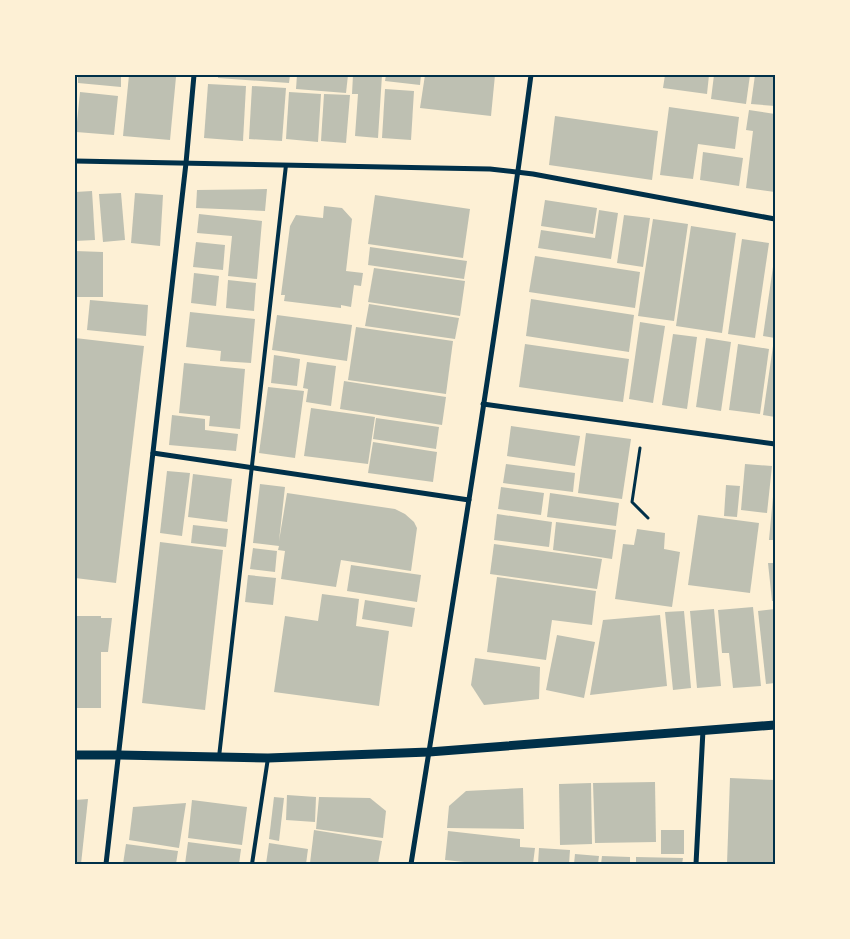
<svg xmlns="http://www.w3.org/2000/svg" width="850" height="939" viewBox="0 0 850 939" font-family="Poppins,sans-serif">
	<rect width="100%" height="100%" fill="#fdf0d5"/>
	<g fill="#bec0b2">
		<polygon points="78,75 121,75 121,87 78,83"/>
		<polygon points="129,75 155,75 176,77 170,140 123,136"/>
		<polygon points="218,75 290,75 289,83 218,78"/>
		<polygon points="297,75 348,75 346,93 296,89"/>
		<polygon points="353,75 382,75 378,138 355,136 358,94 352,94"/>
		<polygon points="386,75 421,75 420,85 385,81"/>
		<polygon points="425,75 495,75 491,116 420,108"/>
		<polygon points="665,75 709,75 707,94 663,88"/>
		<polygon points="714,75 750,75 746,104 711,99"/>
		<polygon points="755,75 775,75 775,106 751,104"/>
		<polygon points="208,84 246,86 243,141 204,138"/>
		<polygon points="252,86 286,88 282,141 249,139"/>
		<polygon points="385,89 414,91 411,140 382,138"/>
		<polygon points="80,92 118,96 114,135 76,132"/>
		<polygon points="289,92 321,94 318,142 286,139"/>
		<polygon points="324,94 350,95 346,143 321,141"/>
		<polygon points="669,107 739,117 735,149 698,144 693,179 660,175"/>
		<polygon points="749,110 775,114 775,192 746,188 753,131 746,130"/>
		<polygon points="555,116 658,131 652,180 549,165"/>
		<polygon points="703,152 743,158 739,186 700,180"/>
		<polygon points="267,189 265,211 196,208 197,190"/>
		<polygon points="92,191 95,240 75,241 75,192"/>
		<polygon points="121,193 125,240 103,242 99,194"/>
		<polygon points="135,193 163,195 160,246 131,243"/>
		<polygon points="375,195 470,209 463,258 368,244"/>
		<polygon points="545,200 597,208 593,234 541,226"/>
		<polygon points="324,206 342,208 352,219 346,271 363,273 361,286 354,285 351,307 341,305 341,308 284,301 285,295 281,295 290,226 296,215 323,218"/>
		<polygon points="599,210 618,213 611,259 538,248 541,230 595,238"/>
		<polygon points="199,214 262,221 257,279 228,276 232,236 197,233"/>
		<polygon points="624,215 650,218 643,267 617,263"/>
		<polygon points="653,219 688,224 674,321 638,316"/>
		<polygon points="691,226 736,233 722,333 676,326"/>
		<polygon points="742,239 769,243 755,338 728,334"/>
		<polygon points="196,242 225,245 223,270 193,267"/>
		<polygon points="370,247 467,261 464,279 368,265"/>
		<polygon points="75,251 103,252 103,297 75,297"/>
		<polygon points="535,256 640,272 635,308 529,292"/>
		<polygon points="774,260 775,260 775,338 763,336"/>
		<polygon points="374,268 465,281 460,316 368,302"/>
		<polygon points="194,273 219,276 216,306 191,303"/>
		<polygon points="228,280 256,283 254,311 226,308"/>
		<polygon points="531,299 634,315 629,352 526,336"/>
		<polygon points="90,300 148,305 146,336 87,330"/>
		<polygon points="369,304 459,318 455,339 365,326"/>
		<polygon points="190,312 255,319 251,363 220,361 221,351 186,347"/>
		<polygon points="277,315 352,325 347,361 272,350"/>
		<polygon points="640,322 665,326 653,403 629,399"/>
		<polygon points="356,327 453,341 446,394 348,380"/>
		<polygon points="673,334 697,337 687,409 662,405"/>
		<polygon points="75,338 144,346 116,583 75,578"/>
		<polygon points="706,338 731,342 721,411 696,407"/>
		<polygon points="525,344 629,359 623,402 519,387"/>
		<polygon points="738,344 769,349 760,414 729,410"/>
		<polygon points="773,346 775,347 775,417 763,415"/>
		<polygon points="274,355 300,359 297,386 271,383"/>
		<polygon points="307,362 336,366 331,406 306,402 308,389 303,388"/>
		<polygon points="184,363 245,369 240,429 209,426 210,416 179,413"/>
		<polygon points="344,381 446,397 442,425 340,409"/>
		<polygon points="268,387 304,391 295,458 259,453"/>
		<polygon points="311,408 375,417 368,464 304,456"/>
		<polygon points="172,415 205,419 205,430 238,434 236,451 169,445"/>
		<polygon points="376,418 439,427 436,449 373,439"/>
		<polygon points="511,426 580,436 575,466 507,456"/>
		<polygon points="586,433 631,439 622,499 578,493"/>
		<polygon points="373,442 437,452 433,482 368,473"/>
		<polygon points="506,464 575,473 573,492 503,483"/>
		<polygon points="745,464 772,466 767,513 741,510"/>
		<polygon points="167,471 190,473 182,536 160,533"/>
		<polygon points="193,474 232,479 227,522 188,517"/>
		<polygon points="260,484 285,487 279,541 287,493 395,509 405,514 414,522 417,528 411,571 341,560 336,587 281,579 285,551 278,550 279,546 253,543"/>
		<polygon points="726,485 740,486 737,517 724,516"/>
		<polygon points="774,486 775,486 775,540 769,540"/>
		<polygon points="501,487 544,493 541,515 498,509"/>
		<polygon points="550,493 619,503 616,526 547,517"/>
		<polygon points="497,514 552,522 549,547 494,540"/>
		<polygon points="698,515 759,523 750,593 688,585"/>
		<polygon points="556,522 616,530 612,559 553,550"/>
		<polygon points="193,525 228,529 226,547 191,543"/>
		<polygon points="637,529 665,533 664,549 680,552 672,607 615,599 623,544 634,545"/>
		<polygon points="160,542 223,550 205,710 142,703"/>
		<polygon points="494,544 602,559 597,589 490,574"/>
		<polygon points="253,548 277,551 275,572 250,569"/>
		<polygon points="768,563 775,563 775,601 772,601"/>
		<polygon points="351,565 421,575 417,602 347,591"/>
		<polygon points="248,575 276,578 273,605 245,602"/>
		<polygon points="497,577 596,591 592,625 552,620 546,660 487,652"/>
		<polygon points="322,594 359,599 356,626 389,631 379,706 274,692 285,616 318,621"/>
		<polygon points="365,600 415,608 412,627 362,619"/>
		<polygon points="753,607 761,686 733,688 729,653 722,653 718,610"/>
		<polygon points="714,609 721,686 697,688 690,611"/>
		<polygon points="775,609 775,683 766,684 758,611"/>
		<polygon points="684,611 691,688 673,690 665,612"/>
		<polygon points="660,615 667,686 590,695 603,620"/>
		<polygon points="75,616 101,616 101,618 112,618 108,652 101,652 101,708 75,708"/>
		<polygon points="557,635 595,642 584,698 546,690"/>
		<polygon points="475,658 540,667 539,699 484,705 471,685"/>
		<polygon points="730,778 775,780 775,864 727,864"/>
		<polygon points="655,782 656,842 595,843 593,783"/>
		<polygon points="591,783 592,844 560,845 559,784"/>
		<polygon points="523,788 524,829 447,828 449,806 466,791"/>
		<polygon points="287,795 316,797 315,822 286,820"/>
		<polygon points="274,797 284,798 279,841 269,839"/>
		<polygon points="319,797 370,798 386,811 383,838 316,829"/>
		<polygon points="88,799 81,864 75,864 75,800"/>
		<polygon points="192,800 247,807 242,845 188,838"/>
		<polygon points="186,803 179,848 129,840 133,807"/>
		<polygon points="314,830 382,841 378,864 316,864 310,863"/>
		<rect x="661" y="830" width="23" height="24"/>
		<polygon points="448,831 520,839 520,847 535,848 533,864 484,864 445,860"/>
		<polygon points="188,842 241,849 239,864 185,864"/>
		<polygon points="269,843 308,849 306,864 266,864"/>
		<polygon points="126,844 178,851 176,864 123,864"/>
		<polygon points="539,848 570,850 569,864 538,864"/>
		<polygon points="575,854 599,856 598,864 574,864"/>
		<polygon points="602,856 630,857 630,864 601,864"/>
		<polygon points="636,857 683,858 682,864 636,864"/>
	</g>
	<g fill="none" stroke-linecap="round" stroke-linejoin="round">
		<polyline stroke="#003049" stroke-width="3" points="640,448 632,502 648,518"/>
		<g stroke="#003049" stroke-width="4">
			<polyline points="219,757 286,165"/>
			<polyline points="252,864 268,758"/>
		</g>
		<g stroke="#003049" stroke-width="5">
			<polyline points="75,161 490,169 533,174 775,219"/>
			<polyline points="483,404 775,444"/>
			<polyline points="153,453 469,500"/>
			<polyline points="106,864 186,163 194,75"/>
			<path d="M411,864C453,601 496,339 531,75"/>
			<polyline points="696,864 703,730"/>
		</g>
		<polyline stroke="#003049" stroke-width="9" points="75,755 119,755 268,758 429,752 775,725"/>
	</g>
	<rect width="850" height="939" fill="none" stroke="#fdf0d5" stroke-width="152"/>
	<rect x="76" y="76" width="698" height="787" fill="none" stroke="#003049" stroke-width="2"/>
</svg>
